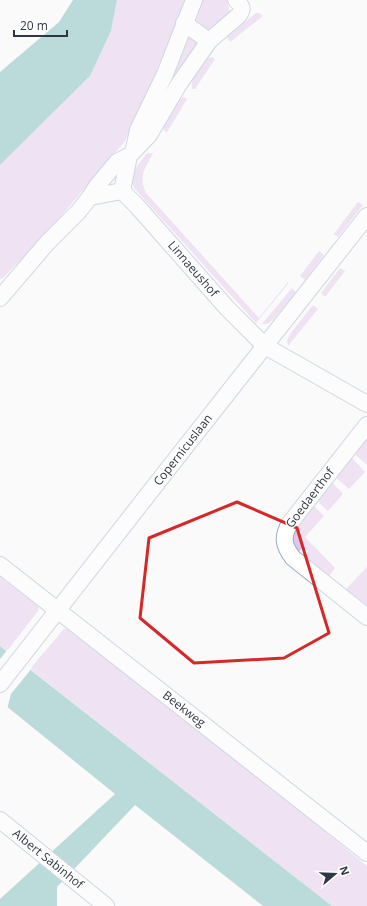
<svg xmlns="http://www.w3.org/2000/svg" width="367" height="906" viewBox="0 0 367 906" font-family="'Open Sans',sans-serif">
	<rect width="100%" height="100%" fill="#fafafa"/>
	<g fill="#dfc6ea">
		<polygon points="117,0 188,0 125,141 44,236 3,278 0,279 0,165 90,76 111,31"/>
		<polygon points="202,0 227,0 230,13 208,32 197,23 195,17"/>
		<polygon points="256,13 259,13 263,16 230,42 227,38 229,35"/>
		<polygon points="188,34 200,40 177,75 174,75 172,73"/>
		<path d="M212,57L215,59L195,89H192C190,81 197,67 203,61C205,59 208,58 212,57Z"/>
		<polygon points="183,97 187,99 167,132 164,131 163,127 178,101"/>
		<path d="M148,153H153C145,169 138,176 146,193L259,318L288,282V284L256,323L134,188C129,172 138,166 146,154Z"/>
		<polygon points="358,202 363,205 338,237 334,234"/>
		<polygon points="319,251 324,255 305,280 300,276"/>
		<polygon points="340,268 345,271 325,297 321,293"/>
		<polygon points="292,288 296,292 273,320 267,324 262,324"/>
		<polygon points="313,305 318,309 288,346 287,340 290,334"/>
		<polygon points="367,438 367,465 355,454"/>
		<polygon points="352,458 365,472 349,489 336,478"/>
		<polygon points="332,482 343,494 328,511 317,501"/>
		<polygon points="313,505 324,516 305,537 335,568 329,576 305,556 308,551 303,547 299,552 291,544 290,535"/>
		<polygon points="367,567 367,605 346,589"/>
		<polygon points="0,577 39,607 38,611 7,651 0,646"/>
		<polygon points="64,629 67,629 289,802 367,866 367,906 332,906 30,669 41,656"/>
	</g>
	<g fill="#6db6b2">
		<polygon points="73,0 117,0 111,31 90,76 0,165 0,72 59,22"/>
		<polygon points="0,646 332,906 263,906 135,805 57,887 57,906 0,906 0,899 115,794 0,701"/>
	</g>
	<polygon fill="#fafafa" points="8,649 32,668 11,694 7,709 0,704 0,659"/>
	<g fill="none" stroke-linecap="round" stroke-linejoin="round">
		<g stroke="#97adc7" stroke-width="18">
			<g id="street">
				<polyline points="184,23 209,41"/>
				<polyline points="134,149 138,130 165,74 194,0"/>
				<polyline points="122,191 137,206 227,308 265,346 367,404"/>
				<polyline points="90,197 97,186 117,162 129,156"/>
				<path d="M0,298L47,243L78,212L90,197L122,191L129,156L149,135L179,84L209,41L238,16C244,9 242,6 236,0"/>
				<path d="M367,425L290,523C282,537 283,545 293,558L367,617"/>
				<polyline points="0,565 367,853"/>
				<path d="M0,684C122,528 244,371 367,216"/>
				<polyline points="0,820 106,906"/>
			</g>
		</g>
		<use href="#street" stroke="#fff" stroke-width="16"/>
	</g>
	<path d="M0 0H367V906H0ZM237,502L297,528L329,633L284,658L194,663L140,618L149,538Z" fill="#fafafa" fill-opacity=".55" fill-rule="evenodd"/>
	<path fill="none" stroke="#d62828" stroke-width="3" stroke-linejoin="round" d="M237,502L297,528L329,633L284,658L194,663L140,618L149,538Z"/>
	<g text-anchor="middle" stroke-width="3" stroke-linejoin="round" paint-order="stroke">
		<g font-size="12" fill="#2f3742" stroke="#fff">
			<text transform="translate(193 269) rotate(49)" y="4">Linnaeushof</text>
			<text transform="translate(183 450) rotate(-52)" y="4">Copernicuslaan</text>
			<text transform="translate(310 498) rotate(-53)" y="4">Goedaerthof</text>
			<text transform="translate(184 709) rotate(38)" y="4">Beekweg</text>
			<text transform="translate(48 859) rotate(39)" y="4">Albert Sabinhof</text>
		</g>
	</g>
	<g transform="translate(335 874) rotate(71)" stroke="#ffffff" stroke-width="3" paint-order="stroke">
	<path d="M0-3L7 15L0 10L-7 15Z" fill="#2f3742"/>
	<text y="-6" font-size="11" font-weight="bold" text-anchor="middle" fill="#2f3742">N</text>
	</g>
	<path d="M14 30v6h53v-6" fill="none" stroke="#2f3742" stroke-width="2"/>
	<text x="20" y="30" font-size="12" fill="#2f3742" stroke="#ffffff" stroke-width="3" paint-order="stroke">20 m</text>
</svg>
